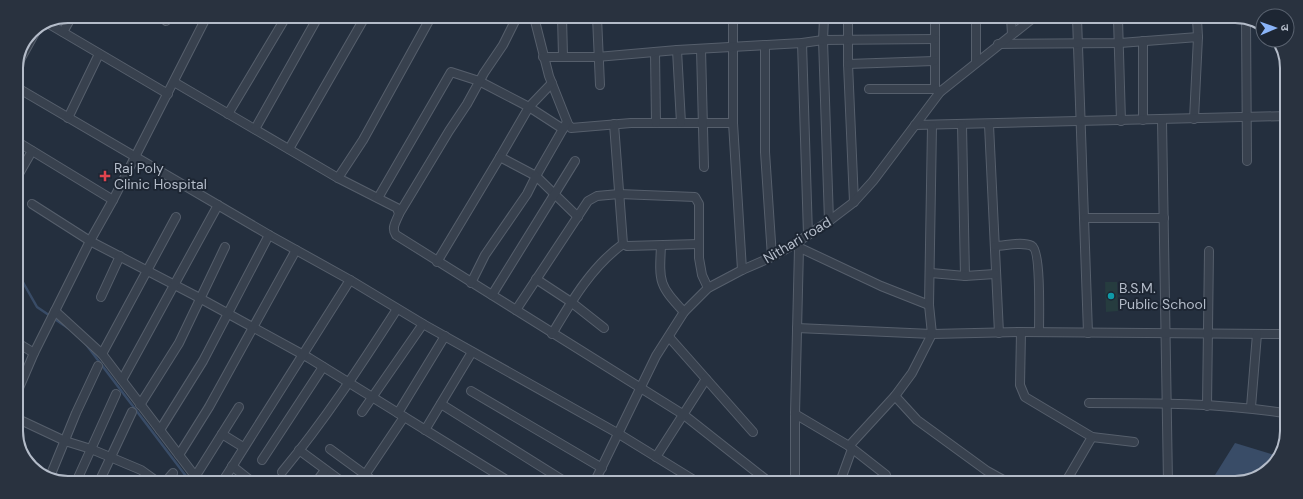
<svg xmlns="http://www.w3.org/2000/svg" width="1303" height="499" viewBox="0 0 1303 499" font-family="'DM Sans','Noto Sans Devanagari',sans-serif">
	<rect width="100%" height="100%" fill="#242f3e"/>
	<polygon fill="#263c3f" points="1105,282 1117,282 1118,311 1106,312"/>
	<polygon fill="#394c67" points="1235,443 1278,456 1266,472 1235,483 1210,483"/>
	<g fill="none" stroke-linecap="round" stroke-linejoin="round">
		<g stroke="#394c67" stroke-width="2.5">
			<polyline points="16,270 37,307 68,328"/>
			<polyline points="85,343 189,480"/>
		</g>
		<g stroke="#565f6c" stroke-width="10">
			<g id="street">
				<path d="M431,17L363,140L338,178L397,208L399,214C396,222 391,228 396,235L684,415L769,482"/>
				<polyline points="534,17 549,76 568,124 571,128 631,123 733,123"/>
				<polyline points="562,17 563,56"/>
				<polyline points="597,17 600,85"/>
				<polyline points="733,18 733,123 742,270"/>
				<polyline points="824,18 823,40 829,221"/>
				<polyline points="848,18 848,64 854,202"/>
				<polyline points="848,18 864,18"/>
				<polyline points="935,18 935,89 940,92"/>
				<polyline points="976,18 976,62"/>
				<polyline points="1011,18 1012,34"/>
				<path d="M1077,18C1080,123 1085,228 1088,333"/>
				<polyline points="1118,19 1121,121"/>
				<polyline points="1197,19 1198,37"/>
				<polyline points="1246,19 1247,161"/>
				<polyline points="166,21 168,16"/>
				<polyline points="49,24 168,94"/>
				<polyline points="63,32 72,16"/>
				<polyline points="802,43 808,235"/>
				<polyline points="998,44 1120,43 1198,37 1194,119"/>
				<polyline points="765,45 765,152 772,257"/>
				<polyline points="701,49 704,167"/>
				<polyline points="677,50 681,123"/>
				<polyline points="655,52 656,123"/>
				<polyline points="543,57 597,57 677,50 802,43 823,40 935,39"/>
				<polyline points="848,64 934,61"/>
				<polyline points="16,67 37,29"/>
				<polyline points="174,82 338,178"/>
				<polyline points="16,87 269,235 350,280 423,324 619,434 697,482"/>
				<polyline points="869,89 935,89"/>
				<polyline points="228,114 286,17"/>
				<polyline points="68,118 99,54"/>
				<polyline points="1143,120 1143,41"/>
				<polyline points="1162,120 1168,483"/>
				<polyline points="614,124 623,244 627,246 699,244"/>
				<polyline points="915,125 1287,116"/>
				<polyline points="962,125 965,276"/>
				<polyline points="989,125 999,333"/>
				<polyline points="255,129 318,17"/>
				<polyline points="16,141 113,200"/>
				<polyline points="289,149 365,17"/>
				<polyline points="500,157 529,107 563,129"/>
				<polyline points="16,179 32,151"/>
				<polyline points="378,198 451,72 479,81 529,107 552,83"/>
				<polyline points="32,204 90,241 194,295 309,358 508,481"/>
				<polyline points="399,214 449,131 467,104 484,73 503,45 517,17"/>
				<polyline points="1085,218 1164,218"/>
				<path d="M661,246C659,283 659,285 684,312"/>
				<polyline points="796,246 881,286 929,305"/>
				<path d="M995,246C1005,246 1022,241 1032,246C1041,251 1039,319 1039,332"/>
				<polyline points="437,262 500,157 536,176 567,122"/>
				<polyline points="931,273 965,276 995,274"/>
				<polyline points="536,279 571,302 604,328"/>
				<polyline points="471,283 485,255 527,194 536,176 578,217"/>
				<polyline points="492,295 575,161"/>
				<polyline points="101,297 120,256"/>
				<polyline points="516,310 588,201 597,196 619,194 695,197 699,204 699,258 702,275 708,288"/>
				<polyline points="55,311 102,354 198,480"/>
				<polyline points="797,328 932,334 1021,332 1285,334"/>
				<polyline points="1021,332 1020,385 1025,397 1092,437 1134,442"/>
				<path d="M552,334C571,302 592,266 623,244"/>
				<polyline points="669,337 753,432"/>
				<polyline points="16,342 34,353"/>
				<polyline points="102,354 176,217"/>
				<polyline points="122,380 218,205"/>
				<polyline points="471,391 602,468"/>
				<polyline points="16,395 34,353 90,241 113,200 207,16"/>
				<polyline points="895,396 917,420 987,471 1007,482"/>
				<path d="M1089,403C1154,403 1220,403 1284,413"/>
				<polyline points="441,404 564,481"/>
				<polyline points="140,405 179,343 225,247"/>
				<polyline points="1207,406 1209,251"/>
				<polyline points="1251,407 1257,334"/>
				<polyline points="362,412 423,324"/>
				<polyline points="398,413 445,336"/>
				<polyline points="795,414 849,446 886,475 887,482"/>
				<polyline points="16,418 65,441 91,449 141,470 155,480"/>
				<polyline points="160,430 203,361 269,235"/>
				<polyline points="425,430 472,352"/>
				<polyline points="222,434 243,447"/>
				<polyline points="849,446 895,396 912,373 932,334 929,305 932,126"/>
				<polyline points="330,449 367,476"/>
				<polyline points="299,450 341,481"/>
				<polyline points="179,455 209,407 296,250"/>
				<polyline points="656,457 706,379"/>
				<polyline points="262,460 323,367"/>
				<polyline points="232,466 251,481"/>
				<path d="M282,472C325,420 361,365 397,309"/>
				<polyline points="195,477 239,407"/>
				<polyline points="49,479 76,413 98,366"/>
				<polyline points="77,480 116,394"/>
				<polyline points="100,480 132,412"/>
				<polyline points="167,480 173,473"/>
				<polyline points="223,481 350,280"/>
				<polyline points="317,481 325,470"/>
				<polyline points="373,481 367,476 367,472 404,417"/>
				<polyline points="595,481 656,356 684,312 708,288 742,270 772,257 793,245 829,221 854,202 873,181 940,92 1033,18"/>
				<polyline points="795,482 795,414 799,248"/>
				<polyline points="840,482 852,449"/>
				<polyline points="1065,483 1092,437"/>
			</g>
		</g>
		<use href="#street" stroke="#38414e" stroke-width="8"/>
	</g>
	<path fill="#e0444e" stroke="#1d2633" stroke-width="1.5" d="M103 170h4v4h4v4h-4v4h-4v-4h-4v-4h4z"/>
	<circle fill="#0f9aa8" stroke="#1d2633" stroke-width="1.5" cx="1111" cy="296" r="4"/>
	<g text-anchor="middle" stroke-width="4" stroke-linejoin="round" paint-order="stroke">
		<g font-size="14" fill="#b4bcc9" stroke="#1d2633" text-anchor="start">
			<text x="114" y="173">Raj Poly<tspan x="114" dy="16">Clinic Hospital</tspan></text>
			<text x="1119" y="293">B.S.M.<tspan x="1119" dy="16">Public School</tspan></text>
		</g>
		<g font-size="14" fill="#b4bcc9" stroke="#1d2633">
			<text transform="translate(797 240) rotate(-31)" y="5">Nithari road</text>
		</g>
	</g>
	<path d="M0 0H1303V499H0ZM68 23H1235A45 45 0 0 1 1280 68V431A45 45 0 0 1 1235 476H68A45 45 0 0 1 23 431V68A45 45 0 0 1 68 23Z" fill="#29323f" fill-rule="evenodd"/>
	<path fill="none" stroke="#b4bcc9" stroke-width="2" d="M68 23H1235A45 45 0 0 1 1280 68V431A45 45 0 0 1 1235 476H68A45 45 0 0 1 23 431V68A45 45 0 0 1 68 23Z"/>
	<g transform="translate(1275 28) rotate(88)"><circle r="19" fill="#1d2633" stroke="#59626f"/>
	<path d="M0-3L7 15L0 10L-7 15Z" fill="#8ab4f8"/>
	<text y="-6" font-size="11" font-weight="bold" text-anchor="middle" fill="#b4bcc9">उ</text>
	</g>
</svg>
